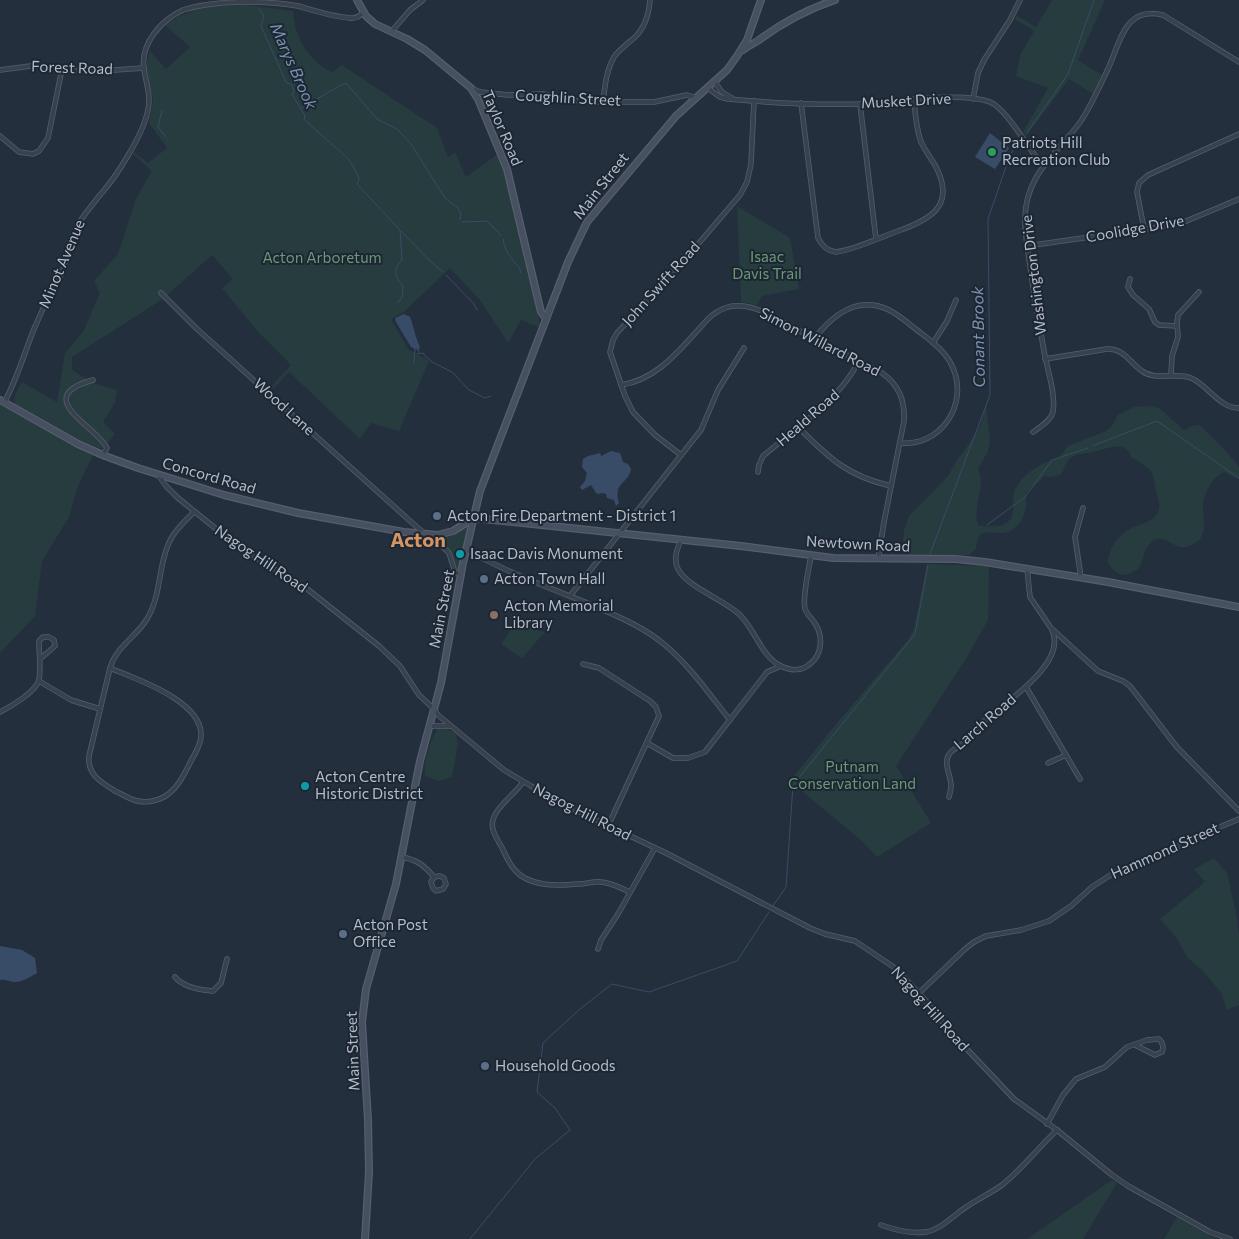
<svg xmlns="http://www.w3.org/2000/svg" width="1239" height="1239" viewBox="0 0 1239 1239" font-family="Commissioner,sans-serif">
	<rect width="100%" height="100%" fill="#242f3e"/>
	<g fill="#263c3f">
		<polygon points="1052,0 1105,0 1078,60 1102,75 1093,94 1069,79 1026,136 1023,132 1048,88 1016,76 1020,55 1034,31 1015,19 1017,16 1036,27"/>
		<path d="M242,4L293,11C294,36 309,62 332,72L342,65L437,128L448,157L455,152L466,177L498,154L504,168L540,324L538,327L521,320L508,343L480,300L450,268L404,312L391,319L408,349L429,361L399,431L371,423L360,439L289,372L271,391L269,389L291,365L260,334L222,288L233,279L212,255L163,299L72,357V370L93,383L117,390L115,403L103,422L115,434L102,449C72,440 45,422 17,408C11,398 17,391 22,382L57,402L65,353L83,332L100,293L94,281L118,254L136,199L152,171L133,154L134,152L148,163L167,148L149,123L153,101L146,67L150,51L166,69L190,47L165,25C188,9 215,4 242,4Z"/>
		<polygon points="737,206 790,238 799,289 762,296 757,305 741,302"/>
		<polygon points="0,405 93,455 78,486 69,517 42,561 35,616 0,653"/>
		<path d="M986,405L990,440L988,452L978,468C979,473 981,477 981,481C981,494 972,515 979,526C985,526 997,527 1003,525C1018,518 1011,505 1014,493C1019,475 1042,462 1059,458L1068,446L1106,431L1112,426L1118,415L1134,407L1147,406L1159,408L1184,430C1189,429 1193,424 1199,425C1203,427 1238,463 1239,467C1239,470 1239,475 1239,479H1237L1224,472C1211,478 1203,495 1203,508C1203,521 1207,528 1200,539C1196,542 1191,546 1186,547C1172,550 1163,529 1150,544C1143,551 1144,561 1138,569C1125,578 1117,577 1108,563C1108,550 1118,535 1130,529C1141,523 1158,522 1159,507C1160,502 1157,496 1156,491C1153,467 1150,469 1131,457C1126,438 1105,450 1093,452C1085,454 1077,453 1070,458C1065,462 1065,470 1060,475L1050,477L1045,476L1026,493C1025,498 1027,503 1026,508C1024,520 1015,532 1003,533C987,534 978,525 976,549L969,555H907L903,542L904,530L909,516L948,476L958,458L963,453L980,426Z"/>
		<polygon points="472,520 460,571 457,571 452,554 439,539 454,532"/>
		<polygon points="927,564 989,566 988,620 967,657 896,766 931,823 877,857 862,841 790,781 837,723 908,640 914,629"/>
		<polygon points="513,620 536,630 545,632 522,658 501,644 509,633"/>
		<path d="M438,728L447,729L456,734L458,744L452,777L438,781L425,776C424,756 429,745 438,728Z"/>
		<polygon points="1214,858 1227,873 1237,917 1239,937 1239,1005 1227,1010 1222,994 1204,972 1188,958 1175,936 1160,919 1205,882 1194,869"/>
		<polygon points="1112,1180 1117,1183 1083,1239 1027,1239"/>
		<polygon points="1177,1217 1210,1236 1218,1239 1164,1239"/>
	</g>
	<g fill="#394c67">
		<polygon points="990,133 1009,148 995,169 975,157"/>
		<path d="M404,314L410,317C414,327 415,337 420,347L418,350L411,347L396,322L395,318Z"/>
		<path d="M611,451L620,453L623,462L628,464L631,469C628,485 613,481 619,503L616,506L614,500L607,498L606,494L603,493L597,494L591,485L582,490L580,487L585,481L587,473L582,467L583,459L588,456L600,453L601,456Z"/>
		<path d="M0,946L22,950L35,958L37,973C30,977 21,983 13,982C8,981 5,979 0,980Z"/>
	</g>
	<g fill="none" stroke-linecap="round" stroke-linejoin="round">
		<g stroke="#394c67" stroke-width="1">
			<path d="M259,9L264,16L261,26L286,82L292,85L294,91L292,94L305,116L304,119C309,123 313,128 318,132C335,149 351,155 359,179L357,184L400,230L402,260C391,272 396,275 403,287L402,297L398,303"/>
			<polyline points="301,108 343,84 346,83 377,119 397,129 411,144 445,198 458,208 461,214 460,220"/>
			<polyline points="162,110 158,127 166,137"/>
			<polyline points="1027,133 1068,74 1094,0"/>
			<polyline points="462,222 487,221 499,233"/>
			<polyline points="401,231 429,260 443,272"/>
			<polyline points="500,234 500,236"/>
			<path d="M503,239C504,246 507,253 512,259C515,264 520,266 521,273"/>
			<polyline points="446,275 474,304 477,310"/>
			<polyline points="419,349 418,354 423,353 425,356 432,362 452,372 469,390 485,398 491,396"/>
			<polyline points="413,363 414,362 415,348"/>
			<polyline points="1092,446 1157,421 1239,478"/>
			<polyline points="987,525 1025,497 1052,460 1088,448"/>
			<polyline points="930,554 990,395 988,219 1010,155 1017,144"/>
			<polyline points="773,906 786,887 793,785 915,634 928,565"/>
			<polyline points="470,1239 535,1159 570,1130 555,1108 537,1092 543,1043 580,1009 612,984 649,992 737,961 769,912"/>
		</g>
		<g stroke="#565f6c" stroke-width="5.5">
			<g id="street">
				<polyline points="391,32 410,10 423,0"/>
				<polyline points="0,70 38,65 66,70 100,71 144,68"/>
				<polyline points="715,82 722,92 732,98"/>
				<path d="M708,88L720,97L728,99C772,103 817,105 861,104C893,102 962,91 990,102C1007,109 1029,150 1043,166"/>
				<polyline points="473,89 480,92 508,95 543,94 584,102 654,102 687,95 696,98"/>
				<polyline points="973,99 978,73 984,60 1010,20 1020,0"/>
				<path d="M603,102C605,86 606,71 614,57C619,50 627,44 634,38C645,28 649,14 650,0"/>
				<path d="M801,103L818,238C822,246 827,251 836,252C857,249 878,238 898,231C933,219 956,204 935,165C930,157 925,150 921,142C916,128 915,114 914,100"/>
				<polyline points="860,104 876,239"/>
				<polyline points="0,136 19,152 33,154 39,151 48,138 62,69"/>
				<polyline points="1144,229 1137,192 1139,183 1148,175 1239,134"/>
				<polyline points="1027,246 1153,228 1184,222 1239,199"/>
				<polyline points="1130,279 1128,287 1133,295 1149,309 1155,322 1159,325 1177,326"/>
				<polyline points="161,293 197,329 409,520 425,534 438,542 449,553 455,572 461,575"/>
				<path d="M814,339C832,315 858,295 889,310C899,315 908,323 917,330C931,341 946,351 953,368C969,405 940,447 900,443"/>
				<polyline points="933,343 947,321 956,300"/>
				<path d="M1045,359L1107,349C1124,348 1130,363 1142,371C1155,381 1175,372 1191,378C1208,385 1219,408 1239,408"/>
				<polyline points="1171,375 1172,356 1178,337 1177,322 1178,315 1199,292"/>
				<path d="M93,380C30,397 96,426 107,448L103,455"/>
				<path d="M621,385C655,380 676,354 698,330C706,321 713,312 725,308C736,304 748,306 759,310L882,373C899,385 905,400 904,421L884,522L878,559"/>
				<path d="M4,403C17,379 24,354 34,329C39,318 44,306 49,295C52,288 58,282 61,275C67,261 67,245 74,232C80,218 91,207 100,195C117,176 143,135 148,110C151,95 146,83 144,69C140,44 161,20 183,10C214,0 265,0 298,6C315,11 333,17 350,18C356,19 359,16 363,13"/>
				<path d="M798,427C829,458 847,476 891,486"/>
				<path d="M1033,432C1040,427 1052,420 1053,411C1056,394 1047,369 1044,351C1039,323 1034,294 1030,266C1028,251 1025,236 1025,221C1024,175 1057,154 1081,121C1091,106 1099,88 1107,71C1120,44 1124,5 1163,15L1239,62"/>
				<polyline points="681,455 655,435 633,412 625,396 610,352 613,340 617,333 699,243 740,195 747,182 751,164 754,101"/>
				<path d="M758,472L759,465L763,456C791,432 845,395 858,361"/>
				<polyline points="159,476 166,486 178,498 215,528 256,558 306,588 379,646 400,666 419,695 434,709 438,715 504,770 531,786 571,808 666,853 810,928 825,934 855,941 895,968 926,1001 947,1028 1014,1099 1057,1130 1112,1175 1128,1186 1210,1232 1230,1239"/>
				<path d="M681,540C677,549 673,559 678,569C687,587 723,599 739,614C754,628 762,656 779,665C790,671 802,672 811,663C822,654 823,637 816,625C813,619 807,615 805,609C802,598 809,568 811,556"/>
				<path d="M466,549C505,572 550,588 592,605C617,616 644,627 665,645C690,666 710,695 730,720"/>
				<polyline points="1027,568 1030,597 1051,628 1098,671 1123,681 1130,686 1176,746 1239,811"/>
				<polyline points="1081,578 1075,537 1083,508"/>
				<polyline points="570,596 701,430 718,390 744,348"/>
				<polyline points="583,664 599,668 650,701 656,707 659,716 608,826"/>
				<path d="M110,668L89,756C87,775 102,783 117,792C124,795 131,800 138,801C146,803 157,801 164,797C178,789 184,774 191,761C195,753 201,745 201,736C203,701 136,679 110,668C116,647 136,637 147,619C161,596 158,569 168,545C173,532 184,522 194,512"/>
				<polyline points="39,681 71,700 100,709"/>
				<polyline points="1026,687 1080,779"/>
				<path d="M0,712C10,707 36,692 39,680C41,670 39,653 39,641L43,637H49L54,640L55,646L40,659"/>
				<polyline points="429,726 450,726"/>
				<polyline points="647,743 673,758 688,758 705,752 767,672 781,666"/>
				<polyline points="1048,763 1066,755"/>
				<path d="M523,782C515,794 498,805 494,817C489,827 496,837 501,846C505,853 508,862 514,869C528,887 557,886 578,884C586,884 594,881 601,882C612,883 621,888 630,892"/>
				<path d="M949,797C950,793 951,789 951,786C951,774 942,763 950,753C954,748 961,746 965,742C972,736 976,728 983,722C1004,703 1068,664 1052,630"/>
				<path d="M402,857C417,860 424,865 434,877L440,876L444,878L446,884L443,889L436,891L433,888L431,882L434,877"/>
				<polyline points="598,949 601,940 618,914 655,848"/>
				<path d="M175,977C183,987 200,990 213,991L221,983L227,959"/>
				<polyline points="919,993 965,949 974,942 986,936 1021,930 1049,921 1071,906 1092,887 1115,872 1153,859 1203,834 1239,819"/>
				<path d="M1047,1124L1063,1095L1076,1079L1105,1067L1127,1047L1147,1040L1159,1039C1163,1043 1164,1047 1162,1052L1155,1055L1135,1045"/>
				<path d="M881,1225C895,1230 911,1234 926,1232C939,1230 952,1217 962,1210C975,1200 990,1194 1002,1185C1022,1169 1038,1148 1057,1130"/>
			</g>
		</g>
		<g stroke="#565f6c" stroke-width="8">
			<g id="secondary">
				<polyline points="357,0 366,16 375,24 407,39 425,50 471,88 478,99 507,169 541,312 546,319"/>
				<path d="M743,50C748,45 754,44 759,40C782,23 808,9 835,0"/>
				<polyline points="0,400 78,444 105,456 138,468 224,495 298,513 404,532 438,535 453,531 474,518"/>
				<polyline points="474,518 741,546 833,558 956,559 985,562 1108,582 1239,607"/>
				<polyline points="365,1239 369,1172 368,1120 362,1022 366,989 396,884 420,761 441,683 463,563 480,491 568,262 587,222 676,116 727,70 737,56 747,40 761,0"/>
			</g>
		</g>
		<use href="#street" stroke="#38414e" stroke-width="4"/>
		<use href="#secondary" stroke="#465061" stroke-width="5.5"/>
	</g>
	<circle fill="#2e9e5b" stroke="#1d2633" stroke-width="2" cx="992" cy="152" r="5"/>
	<g fill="#5c6f8a" stroke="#1d2633" stroke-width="2">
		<circle cx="437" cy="516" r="5"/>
		<circle cx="484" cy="579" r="5"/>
		<circle cx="343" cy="934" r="5"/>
		<circle cx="485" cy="1066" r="5"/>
	</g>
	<g fill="#0f9aa8" stroke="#1d2633" stroke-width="2">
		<circle cx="460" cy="554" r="5"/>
		<circle cx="305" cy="786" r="5"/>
	</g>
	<circle fill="#8d6e63" stroke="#1d2633" stroke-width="2" cx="494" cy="615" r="5"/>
	<g text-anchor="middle" stroke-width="4" stroke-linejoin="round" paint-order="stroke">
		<g font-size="15" fill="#b4bcc9" stroke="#1d2633">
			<text transform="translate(72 68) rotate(2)" y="5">Forest Road</text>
			<text transform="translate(568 98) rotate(3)" y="5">Coughlin Street</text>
			<text transform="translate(906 101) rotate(-3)" y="5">Musket Drive</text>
			<text transform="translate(502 128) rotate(67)" y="5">Taylor Road</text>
			<text transform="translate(601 186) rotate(-52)" y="5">Main Street</text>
			<text transform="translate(1135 229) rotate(-10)" y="5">Coolidge Drive</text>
			<text transform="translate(62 264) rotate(-67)" y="5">Minot Avenue</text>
			<text transform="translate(1034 275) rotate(-97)" y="5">Washington Drive</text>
			<text transform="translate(661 284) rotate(-48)" y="5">John Swift Road</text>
			<text transform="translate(820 342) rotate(27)" y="5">Simon Willard Road</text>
			<text transform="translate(284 407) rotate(42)" y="5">Wood Lane</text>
			<text transform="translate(808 418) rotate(-41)" y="5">Heald Road</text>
			<text transform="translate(209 476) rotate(16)" y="5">Concord Road</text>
			<text transform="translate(858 544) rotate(3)" y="5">Newtown Road</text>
			<text transform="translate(261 559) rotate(34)" y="5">Nagog Hill Road</text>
			<text transform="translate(442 609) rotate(-79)" y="5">Main Street</text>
			<text transform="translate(985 722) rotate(-41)" y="5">Larch Road</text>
			<text transform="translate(582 812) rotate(27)" y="5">Nagog Hill Road</text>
			<text transform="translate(1165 851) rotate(-24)" y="5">Hammond Street</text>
			<text transform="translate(930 1009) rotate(48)" y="5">Nagog Hill Road</text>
			<text transform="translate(353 1051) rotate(-92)" y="5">Main Street</text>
		</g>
		<g font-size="15" fill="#b4bcc9" stroke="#1d2633" text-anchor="start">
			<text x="1002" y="148">Patriots Hill<tspan x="1002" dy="17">Recreation Club</tspan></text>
			<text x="447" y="521">Acton Fire Department - District 1</text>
			<text x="470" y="559">Isaac Davis Monument</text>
			<text x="494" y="584">Acton Town Hall</text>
			<text x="504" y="611">Acton Memorial<tspan x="504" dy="17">Library</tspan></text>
			<text x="315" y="782">Acton Centre<tspan x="315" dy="17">Historic District</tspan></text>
			<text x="353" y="930">Acton Post<tspan x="353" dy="17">Office</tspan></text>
			<text x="495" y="1071">Household Goods</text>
		</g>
		<g font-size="15" fill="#6b9a76" stroke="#1d2633">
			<text x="767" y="262">Isaac<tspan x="767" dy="17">Davis Trail</tspan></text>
			<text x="322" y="263">Acton Arboretum</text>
			<text x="852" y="772">Putnam<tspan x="852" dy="17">Conservation Land</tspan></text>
		</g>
		<g font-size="16" font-style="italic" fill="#7c92b1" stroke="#1d2633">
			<text transform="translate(294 66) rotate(66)" y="6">Marys Brook</text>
			<text transform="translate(978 337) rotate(-91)" y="6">Conant Brook</text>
		</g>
		<g font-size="20" font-weight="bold" fill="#d59563" stroke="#1d2633">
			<text x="418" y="547">Acton</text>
		</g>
	</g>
</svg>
